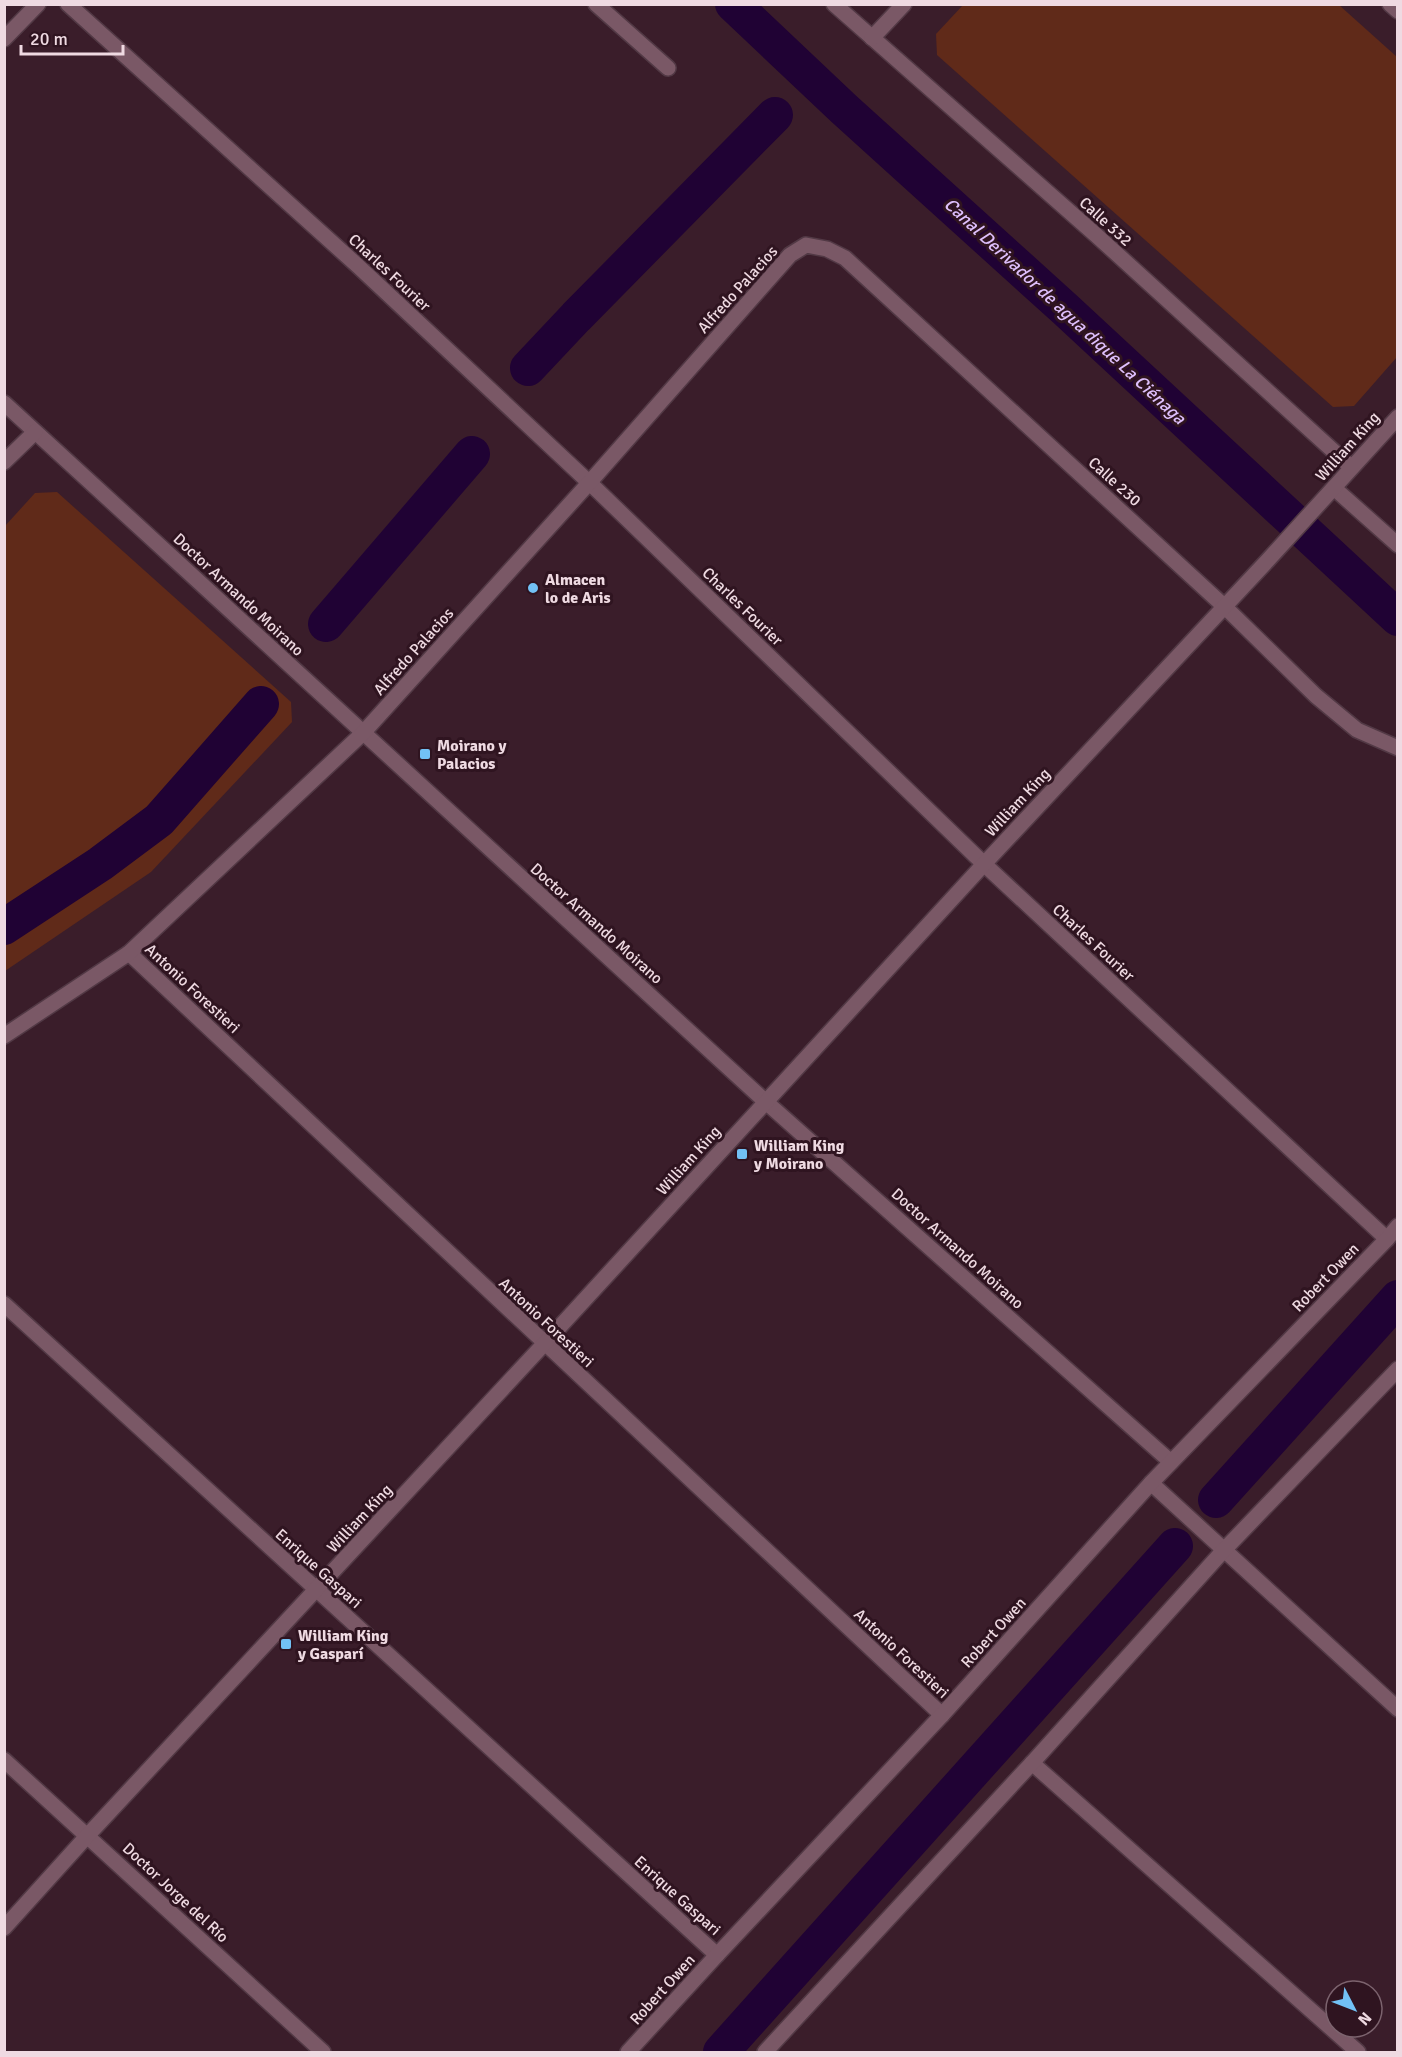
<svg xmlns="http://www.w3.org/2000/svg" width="1402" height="2057" viewBox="0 0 1402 2057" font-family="Signika,sans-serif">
	<rect width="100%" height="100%" fill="#3a1d2a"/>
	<g fill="#602a19">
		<polygon points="963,5 1339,5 1397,57 1397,357 1354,406 1333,407 937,55 936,34"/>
		<polygon points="57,492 291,702 292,722 151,872 5,971 5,526 35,493"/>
	</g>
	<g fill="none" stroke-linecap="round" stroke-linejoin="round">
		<g stroke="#200234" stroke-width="36">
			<polyline points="733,4 844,109 1065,309 1398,618"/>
			<polyline points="528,368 576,317 775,115"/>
			<polyline points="326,624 472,454"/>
			<polyline points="4,927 100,864 159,820 261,704"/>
			<polyline points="1216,1500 1398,1298"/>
			<polyline points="721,2052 1175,1546"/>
		</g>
		<g stroke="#523945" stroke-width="18">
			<g id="minor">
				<polyline points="68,4 358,266 594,487 984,864 1387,1239"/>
				<polyline points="596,4 668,68"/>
				<polyline points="834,4 1096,235 1351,467"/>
				<polyline points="1390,4 1398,11"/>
				<polyline points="872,38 904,4"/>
				<polyline points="4,39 38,4"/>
				<polyline points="4,403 766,1102 1171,1462"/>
				<polyline points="4,462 35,432"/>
				<polyline points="1334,488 1398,545"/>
				<polyline points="129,953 942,1715"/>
				<polyline points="4,1036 129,953 363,733 589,483 790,255 806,245 827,249 845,258 1225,607 1316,696 1357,730 1398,748"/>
				<polyline points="4,1304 717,1955"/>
				<polyline points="1151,1483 1398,1709"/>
				<polyline points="4,1760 323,2052"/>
				<polyline points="1032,1763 1358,2052"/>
				<polyline points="4,1928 88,1835 544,1344 984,864 1268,560 1398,417"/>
				<polyline points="628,2052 717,1955 942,1715 1151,1483 1387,1239 1398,1226"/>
				<polyline points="765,2052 1032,1763 1223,1551 1398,1369"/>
			</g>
		</g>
		<use href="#minor" stroke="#7a5866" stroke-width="15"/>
	</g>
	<g fill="#72c1f5" stroke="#2f1420" stroke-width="2">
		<circle cx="533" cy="588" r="6"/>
		<rect x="419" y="748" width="12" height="12" rx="3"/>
		<rect x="736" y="1148" width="12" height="12" rx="3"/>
		<rect x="280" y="1638" width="12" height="12" rx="3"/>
	</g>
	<g text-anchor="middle" stroke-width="6" stroke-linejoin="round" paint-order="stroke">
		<g font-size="16" fill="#efdae2" stroke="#2f1420">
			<text transform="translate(1106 221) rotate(42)" y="6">Calle 332</text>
			<text transform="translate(390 272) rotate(43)" y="6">Charles Fourier</text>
			<text transform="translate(737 289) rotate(-48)" y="6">Alfredo Palacios</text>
			<text transform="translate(1347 446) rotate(-48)" y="6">William King</text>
			<text transform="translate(1115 481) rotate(42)" y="6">Calle 230</text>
			<text transform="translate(239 594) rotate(43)" y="6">Doctor Armando Moirano</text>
			<text transform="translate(743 606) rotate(44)" y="6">Charles Fourier</text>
			<text transform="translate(413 651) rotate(-48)" y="6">Alfredo Palacios</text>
			<text transform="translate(1017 802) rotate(-47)" y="6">William King</text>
			<text transform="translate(597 923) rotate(42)" y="6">Doctor Armando Moirano</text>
			<text transform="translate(1094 942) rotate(43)" y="6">Charles Fourier</text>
			<text transform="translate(193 988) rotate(43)" y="6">Antonio Forestieri</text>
			<text transform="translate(688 1160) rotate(-48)" y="6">William King</text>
			<text transform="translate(958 1248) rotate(42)" y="6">Doctor Armando Moirano</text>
			<text transform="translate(1325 1277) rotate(-46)" y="6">Robert Owen</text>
			<text transform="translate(547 1322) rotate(43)" y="6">Antonio Forestieri</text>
			<text transform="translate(359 1518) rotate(-47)" y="6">William King</text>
			<text transform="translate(319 1568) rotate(42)" y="6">Enrique Gaspari</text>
			<text transform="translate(993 1632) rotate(-48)" y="6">Robert Owen</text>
			<text transform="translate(902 1653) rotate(43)" y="6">Antonio Forestieri</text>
			<text transform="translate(176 1892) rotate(43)" y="6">Doctor Jorge del Río</text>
			<text transform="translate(678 1895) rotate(42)" y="6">Enrique Gaspari</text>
			<text transform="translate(662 1989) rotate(-48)" y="6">Robert Owen</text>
		</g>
		<g font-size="16" font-weight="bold" fill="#efdae2" stroke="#2f1420" text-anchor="start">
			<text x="545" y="585">Almacen<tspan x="545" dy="18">lo de Aris</tspan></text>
			<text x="437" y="751">Moirano y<tspan x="437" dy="18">Palacios</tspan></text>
			<text x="754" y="1151">William King<tspan x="754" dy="18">y Moirano</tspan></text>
			<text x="298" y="1641">William King<tspan x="298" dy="18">y Gasparí</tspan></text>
		</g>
		<g font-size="18" font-style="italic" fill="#debffc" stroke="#2f1420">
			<text transform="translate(1065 311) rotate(43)" y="6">Canal Derivador de agua dique La Ciénaga</text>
		</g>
	</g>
	<rect width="1402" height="2057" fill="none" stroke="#efdae2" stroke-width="12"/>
	<g transform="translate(1354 2009) rotate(132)"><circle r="28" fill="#2f1420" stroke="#7c636e" stroke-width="1.5"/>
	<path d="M0-4.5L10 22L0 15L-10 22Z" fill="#72c1f5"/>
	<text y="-9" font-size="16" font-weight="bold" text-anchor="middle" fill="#efdae2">N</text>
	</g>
	<path d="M21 45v9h102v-9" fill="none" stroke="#efdae2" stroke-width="3"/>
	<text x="30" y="45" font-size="18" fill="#efdae2" stroke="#2f1420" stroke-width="4.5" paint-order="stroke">20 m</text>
</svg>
